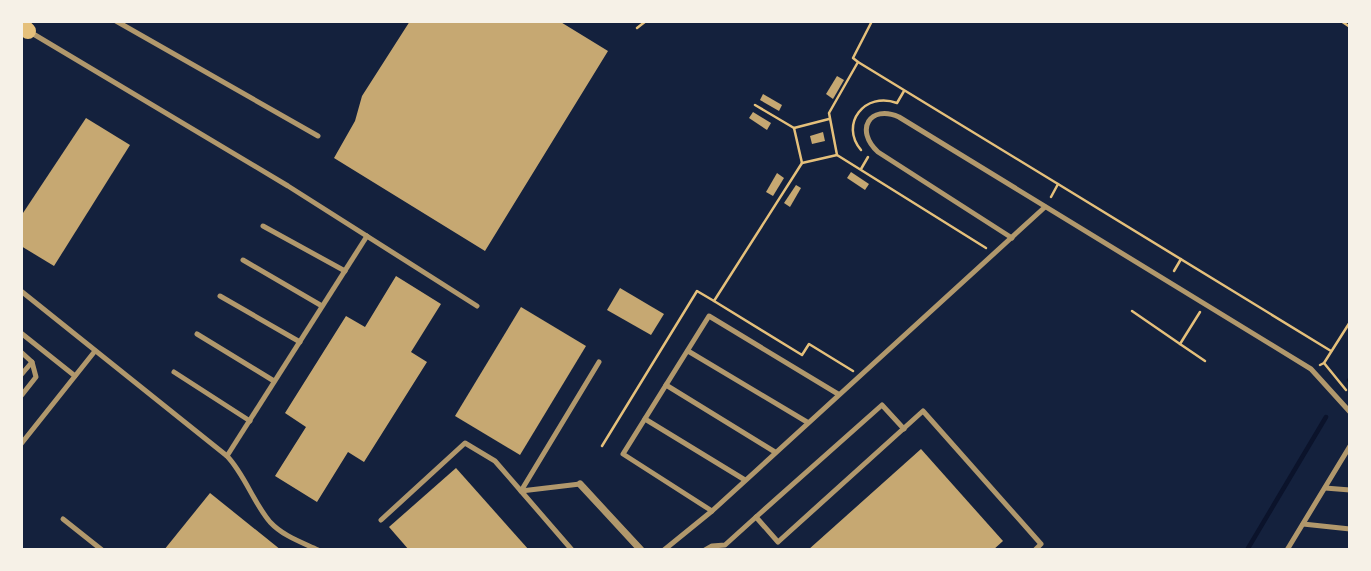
<svg xmlns="http://www.w3.org/2000/svg" width="1371" height="571" viewBox="0 0 1371 571" font-family="'IBM Plex Serif',serif">
	<rect width="100%" height="100%" fill="#14213d"/>
	<g fill="none" stroke-linecap="round" stroke-linejoin="round">
		<g stroke="#0b132b" stroke-width="4.5">
			<polyline points="1349,380 1350,379"/>
			<polyline points="1247,550 1326,417"/>
		</g>
	</g>
	<g fill="#c6a872">
		<polygon points="410,21 559,21 608,51 485,251 334,158 355,121 362,96"/>
		<polygon points="837,76 844,80 833,99 826,94"/>
		<polygon points="763,94 782,105 779,111 760,100"/>
		<polygon points="753,112 771,123 767,130 749,118"/>
		<polygon points="86,118 130,145 54,266 21,246 21,216"/>
		<polygon points="823,132 825,141 812,144 810,136"/>
		<polygon points="851,172 869,184 865,190 847,178"/>
		<polygon points="777,173 784,178 773,196 766,192"/>
		<polygon points="796,185 801,188 790,207 784,203"/>
		<polygon points="396,276 441,304 411,352 427,362 364,462 348,452 317,502 275,476 306,427 285,413 346,316 365,327"/>
		<polygon points="620,288 664,314 651,335 607,310"/>
		<polygon points="521,307 586,346 520,455 455,416"/>
		<polygon points="921,449 1003,541 993,550 808,550"/>
		<polygon points="456,468 529,550 409,550 389,527"/>
		<polygon points="210,493 281,550 164,550"/>
	</g>
	<g fill="none" stroke-linecap="round" stroke-linejoin="round">
		<g stroke="#e5c07b" stroke-width="2.5">
			<polyline points="872,21 853,58 858,62 829,113 837,155 986,248"/>
			<polyline points="1341,21 1350,27"/>
			<polyline points="637,28 646,21"/>
			<polyline points="858,62 1058,184 1051,197"/>
			<polyline points="755,105 794,128 829,119"/>
			<polyline points="794,128 802,163 837,155"/>
			<path d="M861,150C839,124 865,91 897,103L904,91"/>
			<polyline points="861,169 868,157"/>
			<polyline points="1058,184 1331,351"/>
			<polyline points="1174,271 1181,259"/>
			<polyline points="714,301 802,355 809,344 853,371"/>
			<polyline points="1132,311 1180,344"/>
			<polyline points="1200,312 1180,344 1205,361"/>
			<polyline points="1324,363 1346,390"/>
			<polyline points="1320,365 1324,363 1350,322"/>
			<polyline points="602,446 697,291 714,301 802,163"/>
		</g>
		<g stroke="#b1986c" stroke-width="5">
			<polyline points="116,21 318,136"/>
			<polyline points="30,32 288,186 477,306"/>
			<polyline points="263,226 345,271"/>
			<path d="M1012,238L878,152C854,130 870,104 899,117L1311,369L1350,412"/>
			<polyline points="243,260 322,306"/>
			<path d="M21,291L227,456C245,475 253,502 270,522C283,536 301,542 318,550"/>
			<polyline points="220,296 300,342"/>
			<polyline points="21,333 75,376"/>
			<polyline points="197,334 274,381"/>
			<polyline points="688,351 807,422"/>
			<polyline points="21,352 32,362 21,375"/>
			<polyline points="174,372 250,421"/>
			<polyline points="666,385 775,452"/>
			<polyline points="21,396 36,377 32,362"/>
			<polyline points="645,419 745,480"/>
			<polyline points="21,444 95,351"/>
			<polyline points="227,456 367,236"/>
			<polyline points="1325,488 1350,490"/>
			<polyline points="712,511 623,454 709,316 838,394"/>
			<polyline points="756,517 882,405 904,429"/>
			<polyline points="63,519 102,550"/>
			<polyline points="381,520 465,443 495,461 521,491 580,484"/>
			<polyline points="1303,524 1350,529"/>
			<polyline points="572,550 521,491 599,362"/>
			<polyline points="664,550 712,511 1045,207"/>
			<polyline points="705,550 712,546 725,545 756,517 778,542 923,411 1041,544 1035,550"/>
			<polyline points="1287,550 1350,446"/>
		</g>
		<polyline stroke="#b1986c" stroke-width="7" points="580,484 641,550"/>
		<polyline stroke="#e5c07b" stroke-width="16" points="21,24 28,31"/>
	</g>
	<rect width="1371" height="571" fill="none" stroke="#f6f1e7" stroke-width="46"/>
</svg>
